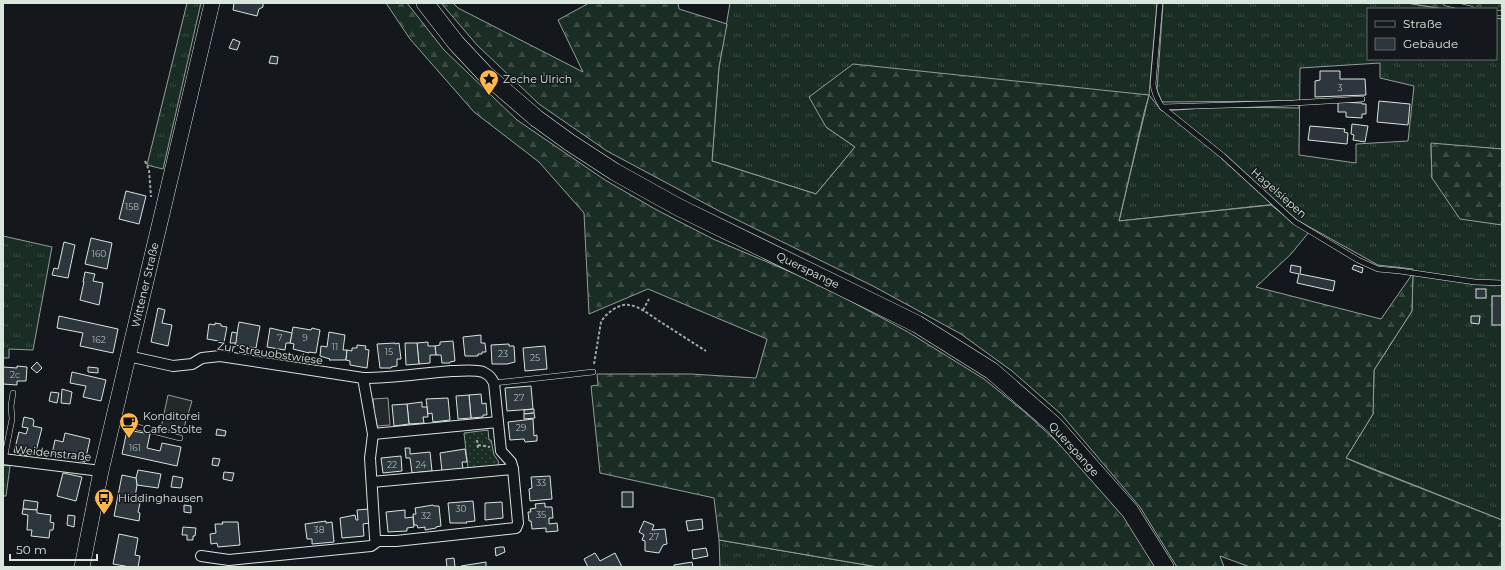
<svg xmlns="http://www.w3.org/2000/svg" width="1505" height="570" viewBox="0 0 1505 570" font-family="Montserrat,sans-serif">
	<defs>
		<pattern id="grass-tufts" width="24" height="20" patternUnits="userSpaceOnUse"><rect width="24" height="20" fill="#1a2d24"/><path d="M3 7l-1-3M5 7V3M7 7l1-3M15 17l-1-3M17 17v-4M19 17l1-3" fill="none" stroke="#3b4b43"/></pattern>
		<pattern id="forest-firs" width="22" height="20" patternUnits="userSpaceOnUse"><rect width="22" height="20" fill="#1a2d24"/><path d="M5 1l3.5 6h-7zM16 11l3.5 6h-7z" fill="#3b4b43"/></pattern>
		<pattern id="park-dots" width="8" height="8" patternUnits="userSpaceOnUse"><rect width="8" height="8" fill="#1a2d24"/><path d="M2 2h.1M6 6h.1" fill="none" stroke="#3b4b43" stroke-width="1.8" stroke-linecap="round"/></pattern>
	</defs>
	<rect width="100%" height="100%" fill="#14181c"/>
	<g fill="url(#grass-tufts)" stroke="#939e99" fill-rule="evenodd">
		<polygon points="187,3 201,3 163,169 147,165"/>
		<path d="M730,3H1157L1149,95L1162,111L1217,107L1299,108V101L1162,102L1157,90L1163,3H1407L1444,9H1368V59H1496V18L1502,19V149L1431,144L1432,178L1502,224V520L1346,458L1373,414L1374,370L1412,311L1413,269L1378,265L1297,220L1277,204L1119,221L1149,95L826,127L855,147L816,194L712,161L719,67ZM1380,63V78L1414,86L1408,141L1356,144V163L1299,155L1300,68Z"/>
		<polygon points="3,236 52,247 33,350 9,349 9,358 3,358"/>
		<polygon points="3,465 10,466 6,496 3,496"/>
		<polygon points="719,540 878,567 720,567"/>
	</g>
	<g fill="url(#forest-firs)" stroke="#939e99">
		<polygon points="386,3 407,3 444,50 517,120 605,180 655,209 713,239 819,284 908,332 984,379 1026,413 1084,467 1125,517 1155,567 878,567 719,540 714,498 600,473 591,386 598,385 597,374 691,374 756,378 767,339 648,289 589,314 584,213 539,162 474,112 410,39"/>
		<polygon points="441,3 453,3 458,8 583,72 558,20 589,3 678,3 679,9 727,24 719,67 712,161 816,194 855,147 826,127 809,97 853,64 1149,95 1144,113 1119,221 1271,205 1294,223 1309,232 1291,254 1256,287 1381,319 1413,273 1412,311 1374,370 1373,414 1346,458 1369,468 1502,520 1502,567 1250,567 1220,556 1224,567 1177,567 1140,507 1061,414 1012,371 961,334 873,286 721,212 607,151 539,104 477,45"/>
		<polygon points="1407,3 1502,3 1502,19 1496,18 1496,9 1444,9"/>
		<polygon points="1431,143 1502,149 1502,225 1460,219 1432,178"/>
	</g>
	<polygon fill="url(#park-dots)" stroke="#939e99" points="488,430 489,440 491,440 494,455 499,462 496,468 471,470 468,468 464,433"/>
	<g fill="#24282b" stroke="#939e99">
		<polygon points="168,395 192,401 182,434 161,428"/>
		<polygon points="388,398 390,425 377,426 376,418 374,417 372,408 374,408 373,399"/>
	</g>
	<g fill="#2c363c" stroke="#d8e6dc">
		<polygon points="234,3 263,3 263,7 259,9 257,16 233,10"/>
		<polygon points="233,39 240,42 237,50 229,48"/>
		<polygon points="271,56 278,57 277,64 269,63"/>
		<polygon points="1320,71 1340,71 1340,79 1365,79 1366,95 1315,97 1315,81 1320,80"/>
		<polygon points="1379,101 1410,104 1408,125 1377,122"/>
		<polygon points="1338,102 1362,103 1362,104 1366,104 1366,114 1362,114 1362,118 1346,117 1346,112 1338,112"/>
		<polygon points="1352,124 1368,126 1365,142 1353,140 1354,135 1351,134"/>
		<polygon points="1310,126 1345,129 1344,132 1348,133 1347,144 1308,140"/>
		<polygon points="126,191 146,196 139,224 119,219"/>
		<polygon points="91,238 112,243 107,269 85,264"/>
		<polygon points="64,242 75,245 68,278 52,275 54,268 58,269"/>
		<polygon points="1291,265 1301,267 1300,274 1335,281 1333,291 1297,283 1299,274 1290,272"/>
		<polygon points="1354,265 1363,268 1362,273 1352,269"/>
		<polygon points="85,272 95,274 93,281 103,283 99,305 80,300 84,282 83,282"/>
		<rect x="1476" y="289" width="10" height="9"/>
		<rect x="1492" y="296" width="10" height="29"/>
		<polygon points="158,308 165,310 162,323 172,325 168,346 151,342"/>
		<polygon points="59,316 118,329 113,353 80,346 83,333 57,328"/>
		<polygon points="1471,316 1480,316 1479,324 1471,323"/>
		<polygon points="239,322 260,326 256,348 249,347 249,348 235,345"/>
		<polygon points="215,323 221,324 221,326 227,327 224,342 207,339 209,324 215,325"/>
		<polygon points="293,327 311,330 312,328 320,330 316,353 309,352 309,353 293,349 294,344 290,343"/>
		<polygon points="270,328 292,333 290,343 286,343 285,350 267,347"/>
		<polygon points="232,332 237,333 236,343 230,343"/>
		<polygon points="329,332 345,335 343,350 347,350 346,360 329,360 330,359 320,356 321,346 327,347"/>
		<polygon points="481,335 481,343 485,343 486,352 482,352 482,354 478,354 478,356 465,356 463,337"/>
		<polygon points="453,341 455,361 450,362 450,363 442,363 441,355 436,355 435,346 440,345 440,342"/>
		<polygon points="428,342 428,346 435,346 436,355 430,355 430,363 419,364 417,343"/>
		<polygon points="395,343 395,344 399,343 401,359 397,359 397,366 391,367 391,368 380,368 377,344"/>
		<polygon points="405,343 417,343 419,364 406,365"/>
		<polygon points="509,344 509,346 514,346 515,362 507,364 492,364 491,345"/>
		<polygon points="357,345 366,346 365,349 369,350 367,368 350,365 350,361 346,360 347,350 352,351 352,348 357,348"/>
		<polygon points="545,346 547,369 525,371 523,348"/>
		<polygon points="37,362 42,368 37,373 31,368"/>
		<polygon points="17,366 27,367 26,381 17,381 17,385 3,384 3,367 17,368"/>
		<polygon points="88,367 98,368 98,373 88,372"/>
		<polygon points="72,372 106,380 101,401 83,397 86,386 70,383"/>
		<polygon points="531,386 533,409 507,411 505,388"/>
		<polygon points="62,389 72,392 70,404 61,403"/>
		<polygon points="51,392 59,393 57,403 49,401"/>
		<polygon points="481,394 482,404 486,403 487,415 483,415 483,417 471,418 469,395"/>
		<polygon points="469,395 471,418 458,419 456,396"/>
		<polygon points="448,398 450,420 433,422 432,413 428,414 426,399"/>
		<polygon points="422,402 422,407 427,407 428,417 423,417 424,423 409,424 407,404"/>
		<polygon points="407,404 409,424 394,426 392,405"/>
		<polygon points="534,409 534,413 524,414 524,410"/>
		<polygon points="534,413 535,418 524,419 524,414"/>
		<polygon points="24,417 33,419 34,421 33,426 42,428 35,455 27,454 26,456 14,452 19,432 26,434 28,428 22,427"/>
		<polygon points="533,419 534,436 537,435 537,441 525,442 524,439 510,440 508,422"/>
		<polygon points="217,429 226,431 225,436 216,435"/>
		<polygon points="127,430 150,434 147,448 160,451 162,443 181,447 177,466 122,454"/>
		<polygon points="65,433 90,439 85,462 52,454 55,440 63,442"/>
		<polygon points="405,448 410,448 410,454 430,452 432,471 412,473 410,458 406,458"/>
		<polygon points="465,449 467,462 462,462 463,469 442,471 440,453"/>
		<polygon points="401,456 402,471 383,473 381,458"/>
		<polygon points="213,458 220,459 218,466 212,465"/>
		<polygon points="138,470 161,474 158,488 137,485 136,478"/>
		<polygon points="224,472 234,473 232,481 223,479"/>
		<polygon points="63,473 82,477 76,501 57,496"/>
		<polygon points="122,475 136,478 137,485 135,497 141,499 138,512 140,513 139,521 114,516"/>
		<polygon points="173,476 183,478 181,488 171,487"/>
		<polygon points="550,476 552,499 530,501 529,489 532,488 531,477"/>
		<rect x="622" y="492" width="11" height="15"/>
		<polygon points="24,500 38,502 37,510 23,509"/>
		<polygon points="473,501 475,521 466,522 467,523 450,523 448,503"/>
		<polygon points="502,502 503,518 485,520 485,503"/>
		<polygon points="545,503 545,507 552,507 553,518 549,518 549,524 557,523 558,531 546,532 546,528 532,529 531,521 529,521 528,512 531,512 530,509 536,508 535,504"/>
		<polygon points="184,505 191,506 191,513 184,512"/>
		<polygon points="433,505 434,506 439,506 441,526 436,527 436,528 425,530 425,527 418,528 417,525 414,525 413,514 416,514 415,508"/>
		<polygon points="23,509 37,510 37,513 51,515 50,522 54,523 53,530 50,530 49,538 31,536 32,530 27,530 28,515 22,514"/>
		<polygon points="369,509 370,523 363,524 364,536 342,538 340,518 355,515 356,520 358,520 357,510"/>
		<polygon points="405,510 405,518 413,517 414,527 407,528 407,531 388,532 386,512"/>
		<polygon points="68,515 75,516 74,527 67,525"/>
		<polygon points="702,519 703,529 688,531 686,521"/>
		<polygon points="326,521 326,523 332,522 334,542 312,544 312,539 307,539 305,524"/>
		<polygon points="644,521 654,525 652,530 665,529 667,544 663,545 659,553 645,551 645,541 642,540 644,535 639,532"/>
		<polygon points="222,522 238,522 240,545 218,547 217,543 211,544 210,534 216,533 215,524 223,524"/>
		<polygon points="183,527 196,528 195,536 193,536 193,540 187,540 187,535 182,535"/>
		<polygon points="119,534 138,538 135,555 140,556 138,567 130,567 113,564"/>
		<polygon points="500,547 504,547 505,552 496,556 495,548"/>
		<polygon points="706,548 708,556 693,559 692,550"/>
		<polygon points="595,553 600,561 615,553 622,567 588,567 584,559"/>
		<polygon points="454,558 455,567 447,567 446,559"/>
		<polygon points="486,562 486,567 461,567 461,566"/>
		<polygon points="692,562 693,567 674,567 674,565"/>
	</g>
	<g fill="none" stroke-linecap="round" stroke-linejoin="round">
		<g stroke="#d8e6dc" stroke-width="6">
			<g id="service">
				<path d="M1160,3L1153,84C1154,93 1157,99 1162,107L1223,156L1295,222L1358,260L1378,269L1400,271L1475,282L1502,283"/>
				<polyline points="1446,3 1471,9"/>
				<polyline points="1496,13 1502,13"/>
				<polyline points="1162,107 1293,103 1362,99"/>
				<polyline points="494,383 593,372"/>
				<polyline points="114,421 180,438"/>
				<polyline points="4,460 12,419 11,406 13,393"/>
			</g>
		</g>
		<g stroke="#d8e6dc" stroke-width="12">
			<g id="minor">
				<path d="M128,356L173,366L192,364L202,358L220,356L363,378C393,378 423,373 452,371C462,371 474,369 483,372C489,375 491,377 494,383L501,451L511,462L513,469L518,523L516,528L396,541H378L375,538L370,458L373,434L363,378"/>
				<polyline points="373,434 498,422"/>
				<polyline points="3,459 101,471"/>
				<polyline points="372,482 513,469"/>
				<polyline points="201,556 229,560 371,546 378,541"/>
			</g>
		</g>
		<g stroke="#d8e6dc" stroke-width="16">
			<polyline id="secondary" points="82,567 101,471 212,3"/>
		</g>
		<g stroke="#d8e6dc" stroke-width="18">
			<polyline id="primary" points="425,3 456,43 485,74 536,118 569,142 615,172 678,207 917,324 992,371 1054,425 1130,511 1165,567"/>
		</g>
		<g stroke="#9da8a2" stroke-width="2" stroke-dasharray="3 2" stroke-linecap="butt">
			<polyline points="145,161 149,170 151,197"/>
			<polyline points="643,310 649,299"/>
			<path d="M594,364L601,322C605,314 619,303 629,305C639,306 650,315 659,321C675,331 690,341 706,351"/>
			<polyline points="477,440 478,449"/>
			<polyline points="478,445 490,447"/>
		</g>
		<use href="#service" stroke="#14181c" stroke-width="5"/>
		<use href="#minor" stroke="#14181c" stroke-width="10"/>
		<use href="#secondary" stroke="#14181c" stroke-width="15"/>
		<use href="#primary" stroke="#14181c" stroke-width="17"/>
	</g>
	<defs>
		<g id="sight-pin" transform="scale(1)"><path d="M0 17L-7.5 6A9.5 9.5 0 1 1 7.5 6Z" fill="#ffb74d" stroke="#14181c"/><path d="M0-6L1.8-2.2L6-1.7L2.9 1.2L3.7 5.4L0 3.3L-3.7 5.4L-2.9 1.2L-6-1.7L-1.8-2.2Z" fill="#111"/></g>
		<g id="cafe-pin" transform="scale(1)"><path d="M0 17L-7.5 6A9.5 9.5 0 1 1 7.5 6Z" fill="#ffb74d" stroke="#14181c"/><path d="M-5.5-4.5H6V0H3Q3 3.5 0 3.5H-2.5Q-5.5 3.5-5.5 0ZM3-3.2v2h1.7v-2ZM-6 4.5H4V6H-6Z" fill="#111"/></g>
		<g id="bus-pin" transform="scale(1)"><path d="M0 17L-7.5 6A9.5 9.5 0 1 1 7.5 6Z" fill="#ffb74d" stroke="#14181c"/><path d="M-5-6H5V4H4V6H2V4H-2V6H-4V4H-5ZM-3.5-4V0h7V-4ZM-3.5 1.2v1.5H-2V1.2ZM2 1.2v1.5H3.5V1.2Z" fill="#111"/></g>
	</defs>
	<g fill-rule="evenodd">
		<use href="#sight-pin" x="489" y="79"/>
		<use href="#cafe-pin" x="129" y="422"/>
		<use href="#bus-pin" x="104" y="498"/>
	</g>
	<g text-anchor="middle" stroke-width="3" stroke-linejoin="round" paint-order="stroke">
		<g font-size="9" fill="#adbab4">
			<text x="1340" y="91">3</text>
			<text x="132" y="210">158</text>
			<text x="99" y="257">160</text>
			<text x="280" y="341">7</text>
			<text x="305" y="341">9</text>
			<text x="99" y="343">162</text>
			<text x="335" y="350">11</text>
			<text x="389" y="355">15</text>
			<text x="503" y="357">23</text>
			<text x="535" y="361">25</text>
			<text x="15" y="378">2c</text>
			<text x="519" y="401">27</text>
			<text x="521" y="431">29</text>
			<text x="135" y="451">161</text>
			<text x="392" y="468">22</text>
			<text x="421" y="468">24</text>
			<text x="541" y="486">33</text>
			<text x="461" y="512">30</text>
			<text x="541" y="518">35</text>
			<text x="426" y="519">32</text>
			<text x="319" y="533">38</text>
			<text x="654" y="540">27</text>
		</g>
		<g font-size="11" fill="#d8e6dc" stroke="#14181c" text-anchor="start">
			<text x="503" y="83">Zeche Ulrich</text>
			<text x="143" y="420">Konditorei<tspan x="143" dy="13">Cafe Stolte</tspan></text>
			<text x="118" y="502">Hiddinghausen</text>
		</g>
		<g font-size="11" fill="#d8e6dc" stroke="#14181c">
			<text transform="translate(1279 193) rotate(41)" y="4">Hagelsiepen</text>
			<text transform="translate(808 270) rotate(26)" y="4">Querspange</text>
			<text transform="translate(145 285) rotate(-77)" y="4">Wittener Straße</text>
			<text transform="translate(270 353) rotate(8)" y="4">Zur Streuobstwiese</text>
			<text transform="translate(1074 449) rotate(48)" y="4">Querspange</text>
			<text transform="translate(53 453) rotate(6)" y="4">Weidenstraße</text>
		</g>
	</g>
	<rect width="1505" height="570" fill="none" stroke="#d8e6dc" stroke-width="8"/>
	<rect x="1367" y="8" width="130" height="52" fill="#14181c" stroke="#626a69"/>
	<rect x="1375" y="21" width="20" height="6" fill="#14181c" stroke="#626a69"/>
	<text x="1403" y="28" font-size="12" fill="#d8e6dc">Straße</text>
	<rect x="1375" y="38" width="20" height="12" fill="#2c363c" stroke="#626a69"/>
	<text x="1403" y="48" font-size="12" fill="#d8e6dc">Gebäude</text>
	<path d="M10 554v6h87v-6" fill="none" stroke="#d8e6dc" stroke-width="2"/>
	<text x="16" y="554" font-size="12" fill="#d8e6dc" stroke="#14181c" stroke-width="3" paint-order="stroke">50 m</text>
</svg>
